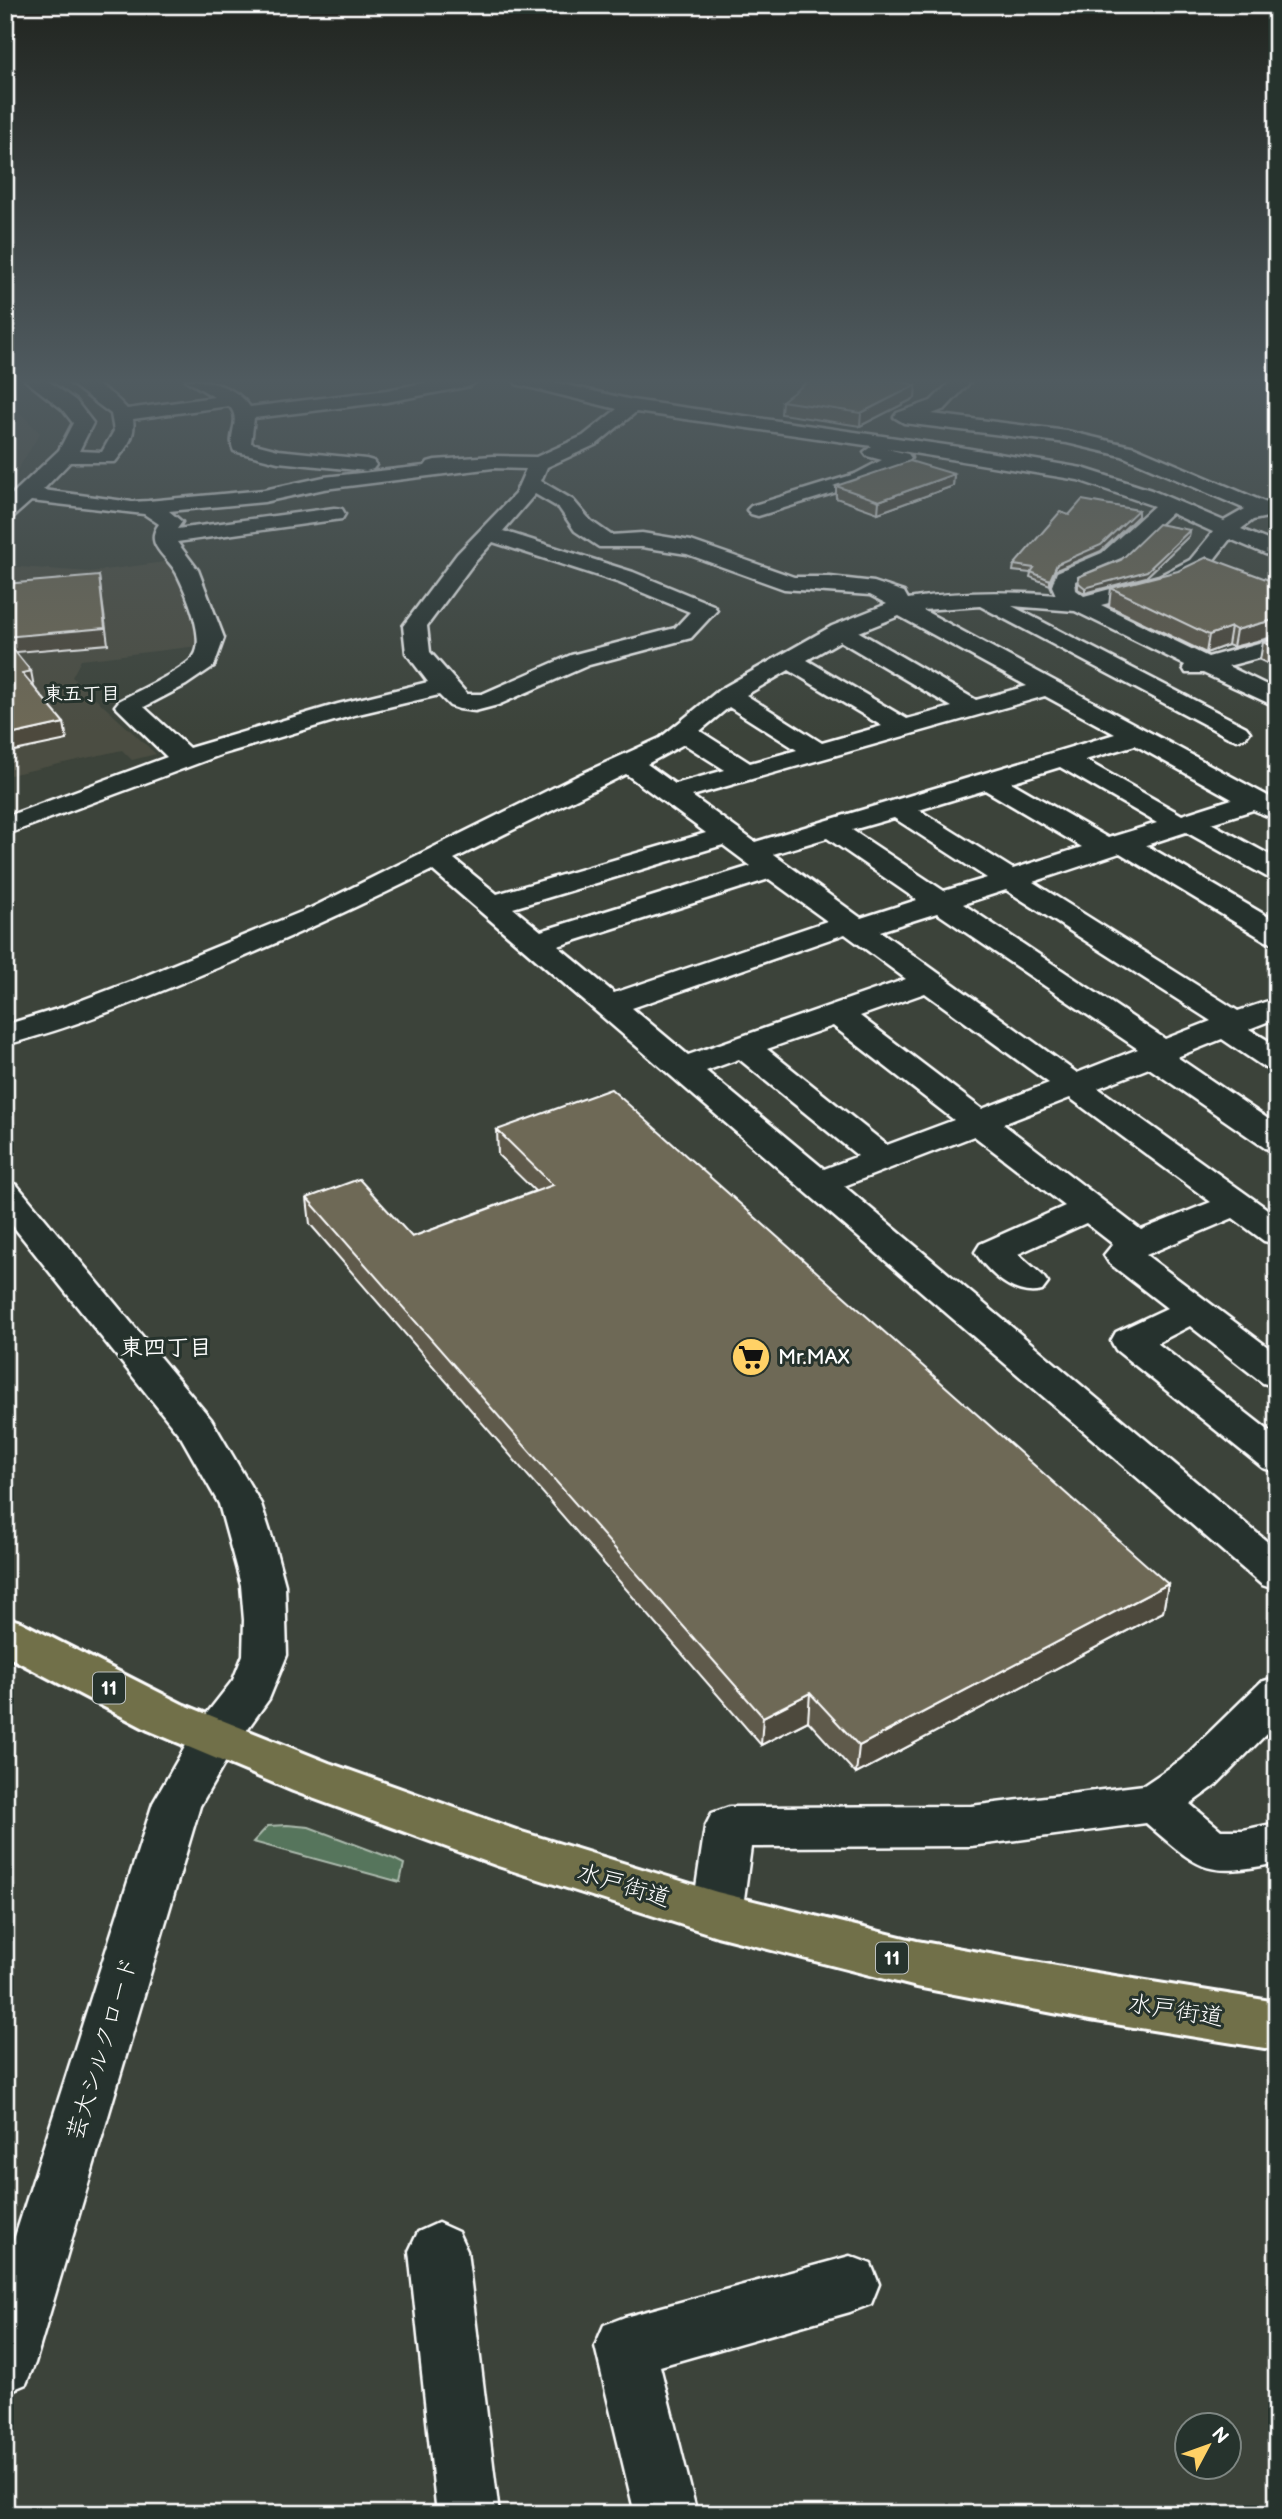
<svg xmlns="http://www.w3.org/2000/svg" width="1282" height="2519" viewBox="0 0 1282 2519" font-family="'Balsamiq Sans','Klee One',sans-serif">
	<rect width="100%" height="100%" fill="#3c433a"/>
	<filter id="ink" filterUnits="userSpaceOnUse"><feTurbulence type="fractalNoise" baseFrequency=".0143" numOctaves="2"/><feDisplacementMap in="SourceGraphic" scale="14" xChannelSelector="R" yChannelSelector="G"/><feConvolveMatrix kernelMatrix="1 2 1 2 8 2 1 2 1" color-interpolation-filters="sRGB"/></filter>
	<g filter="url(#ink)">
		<g fill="#4b4e43">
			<polygon points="5,398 40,433 5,490"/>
			<polygon points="165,562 180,579 190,606 198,646 81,660 72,677 156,754 132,760 122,750 5,776 5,566 90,572"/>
		</g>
		<polygon fill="#57745b" stroke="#abbaad" stroke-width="2" points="287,1825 309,1827 394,1859 404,1864 400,1882 253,1842 268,1826"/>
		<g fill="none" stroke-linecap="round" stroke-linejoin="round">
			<g stroke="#fff" stroke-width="5">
				<g id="minor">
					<path d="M25,380H47L76,401L93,423L79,451L102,452L114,431L111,414L66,380C94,380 108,388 127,409L214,397L186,380C209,380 236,386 250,407L387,390L439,380H479L470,386L387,402L254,418L251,443L278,450L366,459L373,461L376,465L373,469L366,471L278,462L234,451C226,436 243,420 229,406L133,419C136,437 126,448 115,462H70L43,490L132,502L148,501L264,490L324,477L425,466L428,462L435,460L493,456L536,457L583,436L617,409L516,384L514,380H545L632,400L959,447L1082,468L1151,490L1224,521L1245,509L1122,456L1067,443L904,423L894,417L897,413L931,401L952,380H972L945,409L932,414L1067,431L1135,447L1269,504L1277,503V515L1253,520L1241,529L1277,544V559L1230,539L1206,570L1175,586L1101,605L1208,657L1277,638V653L1228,666L1277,690V707L1203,673H1186L1183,668L1185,665L1075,611L1012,606L1246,727L1250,732L1246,737L1237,740L1228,737L980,606L923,610L1277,801V820L1253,810L1211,823L1277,859V880L1267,877L1186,832L1146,845L1277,922V944L1266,941L1120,853L1033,882L1238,1011L1277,998V1018L1249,1029L1277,1046V1071L1265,1068L1222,1039L1177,1057L1277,1125V1151L1265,1148L1149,1068L1098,1088L1277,1216V1244L1264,1241L1233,1218L1146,1255L1277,1354V1387L1263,1383L1190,1326L1157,1343L1277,1437V1472L1263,1468L1116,1350L1111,1341L1116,1332L1167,1308L1109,1263L1104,1255L1113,1244L1086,1223L1018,1254L1042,1275L1048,1283L1042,1291C1015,1298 989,1274 975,1252L980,1244L1065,1206L974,1136L844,1186L1277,1550V1590L1262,1585L432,870C359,906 286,940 210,971C143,999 76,1027 5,1045V1025L64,1007L140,978L311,908L581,774L660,738L719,690L832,626L887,604L870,595L784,589L687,554L642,547H599L575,531L559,508L535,494L503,531L633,572L713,605L717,610L691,638L589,665L498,705L475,711L459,709L450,706L439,695L354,715L223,754L5,835V817L167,757L115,706L119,701C135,692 186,669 194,656C206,639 186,592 177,574C168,556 143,545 159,524L144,514L31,501L13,517L5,518V501L59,450L73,423L62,409ZM636,412L872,446L864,452L867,456L882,460L855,474L751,506L747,510L751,514L758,516L869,482L908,462L911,458L908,454L883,448L1078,480L1154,506L1102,553L1057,572L1052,586L1056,595C1007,591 957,591 908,599L904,592L874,582L830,577H794L691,541L642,533L611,535L591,521L573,500L541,481L547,467L597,444ZM493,468L526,469L515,494L457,554L403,626L406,653L428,682L338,704L189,748L144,707L186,685L214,666L224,638L198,570L177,542L334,520L342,519L345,514L342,509L334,508L177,529L182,522L169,511L264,502L324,489ZM1171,513L1213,532L1190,560L1159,576L1084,596L1076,590L1075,581L1118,563ZM493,542L617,582L690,612L675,628L571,655L482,694H467L430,652L427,626L473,564ZM899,616L1027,686L976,700L859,632ZM840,641L952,707L907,719L807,660ZM789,670L882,726L822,743L746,695ZM1045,696L1115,734L755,842L692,796ZM729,707L797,750L750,763L700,731ZM684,744L725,770L675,784L647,764ZM1135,745L1232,799L1182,815L1085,760ZM1060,767L1157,823L1108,838L1011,782ZM626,774L706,833L497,894L454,859ZM985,790L1082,847L1013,869L919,810ZM894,818L987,878L944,891L852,830ZM827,838L917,900L861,918L773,854ZM723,845L751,866L541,931L513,908ZM769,879L827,921L614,993L558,946ZM1006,890L1211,1021L1165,1039L963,904ZM937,913L1138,1049L1077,1073L880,931ZM845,934L906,979L688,1055L632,1008ZM925,993L1049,1083L982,1109L860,1016ZM833,1026L954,1120L887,1145L767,1049ZM739,1059L858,1156L824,1169L706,1071ZM1070,1098L1211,1202L1141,1230L1003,1124Z"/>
					<polygon points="5,1181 17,1185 211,1419 261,1504 274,1544 285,1585 287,1655 269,1699 231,1752 200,1806 35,2363 26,2384 5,2393 5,2268 153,1803 197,1726 233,1680 243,1655 244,1620 241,1585 219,1504 181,1437 5,1216"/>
					<path d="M1277,1677V1723L1215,1786L1190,1804L1221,1830H1243L1277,1823V1863C1203,1878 1201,1870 1146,1823L971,1846L751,1847L742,1914L735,1929L717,1935L699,1929L692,1914L705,1827L712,1813L729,1807L971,1806L1144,1785L1181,1760L1261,1682Z"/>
					<polygon points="438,2223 458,2232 467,2251 499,2514 437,2514 409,2251 418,2232"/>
					<polygon points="850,2256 871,2264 879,2284 871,2304 850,2312 660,2366 697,2514 635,2514 595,2346 604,2325 625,2317"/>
				</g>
			</g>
			<g stroke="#fff" stroke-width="6">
				<polygon id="major" points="5,1617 21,1622 182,1704 329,1763 522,1832 717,1892 917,1941 1090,1972 1277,2002 1277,2050 1090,2020 917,1987 717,1936 498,1866 293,1791 148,1730 5,1655"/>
			</g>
			<use href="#minor" fill="#26332d" fill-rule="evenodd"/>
			<use href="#major" fill="#716f4a" fill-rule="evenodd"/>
		</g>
		<g fill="#5f5a4b" stroke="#fff" stroke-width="2">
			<polygon points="915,398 860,426 781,414 782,401"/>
			<polygon points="954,474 953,486 878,513 836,498 836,486"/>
			<polygon points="1138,510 1138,516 1101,551 1056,570 1050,585 1030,577 1031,573 1013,571 1014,565 1069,515"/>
			<polygon points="1190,530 1189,536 1146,577 1085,593 1078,589 1078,577"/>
			<polygon points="1277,583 1233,647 1228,645 1206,653 1109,606 1111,588"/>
			<polygon points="1277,638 1277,668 1260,660 1263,642"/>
			<polygon points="497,1130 1168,1584 1163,1612 856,1774 808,1721 761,1745 310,1224 307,1198 412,1237 535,1191 498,1155"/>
		</g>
		<g fill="#4d4a3d" stroke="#fff" stroke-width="2">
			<polygon points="916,385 915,398 860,426 861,413"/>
			<polygon points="954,474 953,486 878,513 879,501"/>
			<polygon points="1138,510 1138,516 1101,551 1056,570 1050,585 1050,580 1057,564"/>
			<polygon points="1190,530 1189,536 1146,577 1085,593 1085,588"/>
			<polygon points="99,576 108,644 6,653 5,637"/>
			<polygon points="1277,619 1277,636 1233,647 1236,630"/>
			<polygon points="1231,627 1228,645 1206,653 1209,635"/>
			<polygon points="31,671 34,687 22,673"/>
			<polygon points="64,723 67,740 5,753 5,736"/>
			<polygon points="1168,1584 1163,1612 856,1774 859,1746"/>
			<polygon points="810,1693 808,1721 761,1745 763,1717"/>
		</g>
		<g fill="#6e6957" stroke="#fff" stroke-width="2">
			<polygon points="810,380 894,380 916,385 861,413 782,401"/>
			<polygon points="910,461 954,474 879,501 836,486"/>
			<polygon points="1082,500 1138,510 1101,545 1057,564 1050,580 1031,572 1034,568 1014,565 1060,512 1069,515"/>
			<polygon points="1158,524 1190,530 1147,571 1085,588 1079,583 1078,577 1121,560"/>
			<polygon points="1207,557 1277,583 1277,619 1236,630 1231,627 1209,635 1111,588 1178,571"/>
			<polygon points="99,576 105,628 5,637 5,584"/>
			<polygon points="1277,638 1277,649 1263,642"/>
			<polygon points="5,639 31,671 22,673 64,723 5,736"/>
			<polygon points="611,1089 1168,1584 859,1746 810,1693 763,1717 307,1198 359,1179 412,1237 553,1185 497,1130"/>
		</g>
	</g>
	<linearGradient id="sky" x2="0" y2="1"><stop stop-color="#212520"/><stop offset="0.52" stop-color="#505b60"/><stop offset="1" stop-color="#505b60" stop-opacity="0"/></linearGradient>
	<rect width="1282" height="733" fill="url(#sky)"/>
	<defs>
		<g id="supermarket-disc" transform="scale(2.0125)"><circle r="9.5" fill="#ffd166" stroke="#26332d"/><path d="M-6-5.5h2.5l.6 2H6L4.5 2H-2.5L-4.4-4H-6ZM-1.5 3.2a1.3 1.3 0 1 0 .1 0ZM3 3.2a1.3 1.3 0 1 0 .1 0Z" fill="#111"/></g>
	</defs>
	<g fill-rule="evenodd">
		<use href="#supermarket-disc" x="751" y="1357"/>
	</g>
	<g text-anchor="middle" stroke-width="6" stroke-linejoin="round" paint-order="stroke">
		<g font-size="19" font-weight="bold" fill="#fff" stroke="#26332d">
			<text x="82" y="700">東五丁目</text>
		</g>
		<g fill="#26332d" stroke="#bec2c0" stroke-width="2">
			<rect x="93" y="1672.5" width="32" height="31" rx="5"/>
			<rect x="876" y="1942.5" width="32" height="31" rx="5"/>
		</g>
		<g font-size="19" font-weight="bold" fill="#fff">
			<text x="109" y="1695">11</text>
			<text x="892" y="1965">11</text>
		</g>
		<g font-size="21" fill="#fff" stroke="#26332d" text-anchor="start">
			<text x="778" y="1364">Mr.MAX</text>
		</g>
		<g font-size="23" font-weight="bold" fill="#fff" stroke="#26332d">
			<text x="166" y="1355">東四丁目</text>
		</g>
		<g font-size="24" fill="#fff" stroke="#26332d">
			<text transform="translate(624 1885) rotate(17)" y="8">水戸街道</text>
			<text transform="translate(1176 2010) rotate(9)" y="8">水戸街道</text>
			<text transform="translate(102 2048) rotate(-73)" y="8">芸大シルクロード</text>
		</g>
	</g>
	<rect width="1282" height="2519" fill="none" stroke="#26332d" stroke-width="28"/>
	<rect x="14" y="14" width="1254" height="2491" fill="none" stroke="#fff" stroke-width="2.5" filter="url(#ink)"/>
	<g transform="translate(1208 2446) rotate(49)"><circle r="33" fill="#26332d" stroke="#7d8581" stroke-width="2"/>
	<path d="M0-5L12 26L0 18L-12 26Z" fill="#ffd166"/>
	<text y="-10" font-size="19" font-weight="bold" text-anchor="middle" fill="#ffffff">N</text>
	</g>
</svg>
